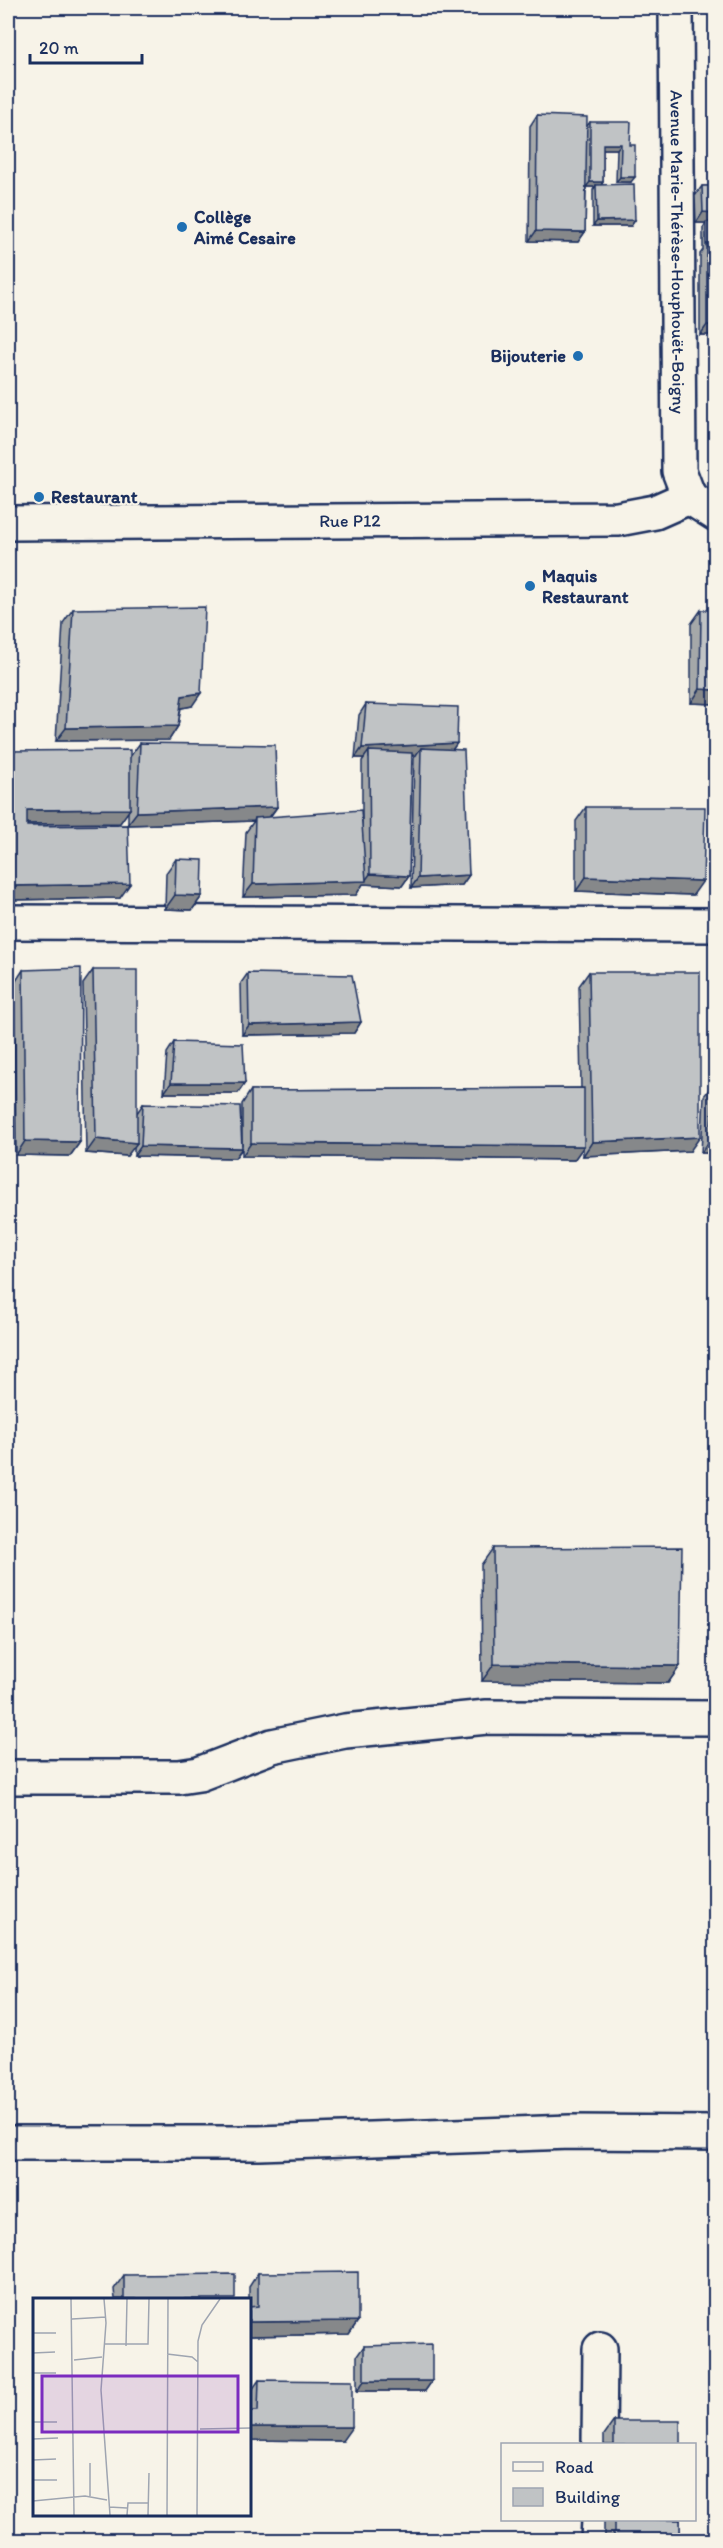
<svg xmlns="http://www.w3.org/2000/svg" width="723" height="2548" viewBox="0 0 723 2548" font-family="Itim,sans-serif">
	<rect width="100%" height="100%" fill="#f7f3e8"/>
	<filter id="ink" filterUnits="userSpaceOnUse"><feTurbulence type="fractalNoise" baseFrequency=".0167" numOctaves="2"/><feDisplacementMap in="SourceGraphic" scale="12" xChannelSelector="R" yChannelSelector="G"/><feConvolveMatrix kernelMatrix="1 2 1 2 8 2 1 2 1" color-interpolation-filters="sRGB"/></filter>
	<g filter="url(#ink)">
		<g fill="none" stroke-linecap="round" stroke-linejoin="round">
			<g stroke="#1b2f5e" stroke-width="38">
				<g id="minor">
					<path id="s1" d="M676,8L679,471L689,497"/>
					<polyline points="689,497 716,514"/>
					<path id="s2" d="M8,523L618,519L655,512L689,497"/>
					<polyline points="8,922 716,925"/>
					<polyline points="8,1777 179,1777 199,1774 272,1746 345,1731 487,1717 716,1718"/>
					<polyline points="8,2143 259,2143 570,2132 716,2133"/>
					<polyline points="599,2444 600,2349"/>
					<polyline points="598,2540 599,2520"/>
				</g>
			</g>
			<use href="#minor" stroke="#f7f3e8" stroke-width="33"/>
		</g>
		<g fill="#a5a8a9" stroke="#1b2f5e" stroke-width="1.5" fill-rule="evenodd">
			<polygon points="537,115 587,126 590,122 630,145 631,182 616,182 617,149 603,149 603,182 601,185 635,220 631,226 593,226 593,190 595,187 586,187 585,232 578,242 529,241 530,126"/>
			<polygon points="702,186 716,186 716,335 700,335 700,254 703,250 703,228 706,223 696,223 695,196"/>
			<polygon points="73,609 192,706 181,708 178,726 169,740 56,741 63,623"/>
			<polygon points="701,610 716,704 691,703 691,624"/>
			<path d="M366,704L457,743L452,750L469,875L462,885L411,888L414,758L416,755H412L409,876L402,886L363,884L356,895L243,897L246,832L254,821L128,825L120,898L8,900V751L130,757L140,743L277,807L270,817L362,834V761L364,758H355L359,715ZM128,811V825L27,826V824L120,823Z"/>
			<polygon points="586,807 693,895 576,891 576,821"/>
			<polygon points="176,859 202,896 192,910 165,909 166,873"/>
			<polygon points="23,970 80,1142 70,1156 16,1155 14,984"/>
			<polygon points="93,970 137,1113 143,1104 242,1145 242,1104 251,1090 581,1088 579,986 589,972 690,1151 583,1156 583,1147 574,1160 242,1156 242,1149 235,1158 134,1156 134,1146 127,1156 86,1153 83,984"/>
			<polygon points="248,973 361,1022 354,1033 242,1035 241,983"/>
			<polygon points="174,1042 245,1083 238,1093 164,1093 167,1053"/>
			<polygon points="716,1082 716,1153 701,1153 704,1096 714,1083"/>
			<polygon points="493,1548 680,1666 668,1683 482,1681 481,1565"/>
			<polygon points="258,2273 358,2321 349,2334 249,2336 249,2287"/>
			<polygon points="124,2275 235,2299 115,2299 114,2289"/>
			<polygon points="364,2346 432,2381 425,2391 357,2391 357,2356"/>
			<polygon points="259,2380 342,2441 249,2440 249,2394"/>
			<polygon points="614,2421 680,2445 604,2445 604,2435"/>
			<rect x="604" y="2520" width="76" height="21"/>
		</g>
		<g fill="#86888a" stroke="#1b2f5e" stroke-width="1.5">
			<polygon points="603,144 621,144 617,149 600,149"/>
			<polygon points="620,177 635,177 631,182 616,182"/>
			<polygon points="590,182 603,182 600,187 596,185 595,187 586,187"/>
			<polygon points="703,212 716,213 716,223 696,223"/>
			<polygon points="635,220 631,226 593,226 597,221"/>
			<polygon points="536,231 585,232 578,242 529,241"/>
			<polygon points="707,325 716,325 716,335 700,335"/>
			<polygon points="700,689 716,690 716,704 691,703"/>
			<polygon points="201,693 192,706 172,710 182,696"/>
			<polygon points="178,726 169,740 56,741 66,728"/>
			<polygon points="457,743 450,753 421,748 416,755 369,758 369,751 364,758 355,758 362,748"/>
			<polygon points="277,807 267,820 255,818 254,821 127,825 137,812"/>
			<polygon points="130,809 120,823 18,824 27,810"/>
			<polygon points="370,874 409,876 402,886 363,884 356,895 243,897 253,884 365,881"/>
			<polygon points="469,875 462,885 411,888 418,878"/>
			<polygon points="586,877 703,881 693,895 576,891"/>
			<polygon points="130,884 120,898 8,900 8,886"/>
			<polygon points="175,895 202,896 192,910 165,909"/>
			<polygon points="361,1022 354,1033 242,1035 249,1025"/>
			<polygon points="171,1083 245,1083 238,1093 164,1093"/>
			<polygon points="700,1137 690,1151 583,1156 592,1142"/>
			<polygon points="96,1139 137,1143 127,1156 86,1153"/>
			<polygon points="710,1140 716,1140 716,1153 701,1153"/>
			<polygon points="25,1141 80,1142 70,1156 16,1155"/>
			<polygon points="251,1143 584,1146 574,1160 242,1156"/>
			<polygon points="141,1146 242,1148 235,1158 134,1156"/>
			<polygon points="494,1664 680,1666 668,1683 482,1681"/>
			<polygon points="358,2321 349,2334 249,2336 249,2322"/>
			<polygon points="364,2381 432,2381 425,2391 357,2391"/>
			<polygon points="249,2427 352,2427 342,2441 249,2440"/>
		</g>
		<g fill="#c0c3c5" stroke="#1b2f5e" stroke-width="1.5">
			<polygon points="537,115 587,117 585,232 536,231"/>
			<polygon points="590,122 631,122 630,145 635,145 635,177 620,177 621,144 603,144 603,182 590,182"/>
			<polygon points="634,184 635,220 597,221 596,185"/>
			<polygon points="702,186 716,186 716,213 703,212"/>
			<polygon points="706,222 716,222 716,244 707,244 706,245"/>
			<rect x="707" y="244" width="9" height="81"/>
			<polygon points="205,607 201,693 182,696 178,726 66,728 73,609"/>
			<polygon points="701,610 716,610 716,690 700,689"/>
			<polygon points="366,704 458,707 457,743 362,748"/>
			<polygon points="140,743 275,745 277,807 137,812"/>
			<polygon points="421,748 464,750 469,875 418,878"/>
			<polygon points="130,750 130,809 27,810 27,826 128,825 130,884 8,886 8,751"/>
			<polygon points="369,751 412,753 409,876 370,874"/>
			<polygon points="586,807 705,807 703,881 586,877"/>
			<polygon points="361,810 366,881 253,884 255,818"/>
			<polygon points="176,859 203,860 202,896 175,895"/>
			<polygon points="81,968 80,1142 25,1141 23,970"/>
			<polygon points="93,970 137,970 137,1143 96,1139"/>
			<polygon points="589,972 700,972 700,1137 592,1142"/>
			<polygon points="248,973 352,975 361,1022 249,1025"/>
			<polygon points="174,1042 243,1044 245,1083 171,1083"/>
			<polygon points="716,1082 716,1140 710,1140 714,1083"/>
			<polygon points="584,1088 584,1146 251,1143 251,1090"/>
			<polygon points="143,1104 240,1106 242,1148 141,1146"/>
			<polygon points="682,1547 680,1666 494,1664 493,1548"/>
			<polygon points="358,2272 358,2321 249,2322 249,2307 258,2306 258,2273"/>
			<polygon points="235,2274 235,2299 124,2299 124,2275"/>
			<polygon points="432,2344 432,2381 364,2381 364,2346"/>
			<polygon points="259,2380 352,2381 352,2427 249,2427 249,2411 258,2411"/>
			<rect x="614" y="2421" width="66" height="24"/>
			<rect x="614" y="2520" width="66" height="21"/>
			<rect x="484" y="2540" width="90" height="1"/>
		</g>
	</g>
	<g fill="#1f6fb2" stroke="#f7f3e8" stroke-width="2">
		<circle cx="182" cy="227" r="6"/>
		<circle cx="578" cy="356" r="6"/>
		<circle cx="39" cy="497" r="6"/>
		<circle cx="530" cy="586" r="6"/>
	</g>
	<g text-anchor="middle" stroke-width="4.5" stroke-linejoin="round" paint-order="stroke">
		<g font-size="18" font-weight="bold" fill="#1b2f5e" stroke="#f7f3e8" text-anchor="start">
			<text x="194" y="223">Collège<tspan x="194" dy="21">Aimé Cesaire</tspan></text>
			<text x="566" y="362" text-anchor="end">Bijouterie</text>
			<text x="51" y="503">Restaurant</text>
			<text x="542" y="582">Maquis<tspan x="542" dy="21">Restaurant</tspan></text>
		</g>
		<g font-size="18" fill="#1b2f5e" stroke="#f7f3e8">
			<text dy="6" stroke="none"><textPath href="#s1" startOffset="244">Avenue Marie-Thérèse-Houphouët-Boigny</textPath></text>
			<text dy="6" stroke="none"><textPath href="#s2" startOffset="342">Rue P12</textPath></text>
		</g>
	</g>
	<g transform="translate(33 2298)">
		<rect width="218" height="218" fill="#f7f3e8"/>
		<path fill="none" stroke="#9fa5b1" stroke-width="1.5" d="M38,1L41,217M71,1L73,25L68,92L77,217M39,21L73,19M0,35H23M71,46H115L116,1M93,48L94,1M0,55L22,54M134,56L159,59L165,64M41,62L69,59M0,75H23M0,124H24M167,131L218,130M0,141L25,140M0,162L23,161M0,182H24M57,198V165M0,203L52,198L74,202M76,209L94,210M94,217L95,205H115M115,217L116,175M134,217L135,1M164,217L165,43L169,27L187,1"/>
		<path fill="#7b2cbf" fill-opacity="0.15" stroke="#7b2cbf" stroke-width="3" d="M9,78H205V134H9Z"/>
		<rect width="218" height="218" fill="none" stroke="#1b2f5e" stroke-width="3"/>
	</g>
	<rect width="723" height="2548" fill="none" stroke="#f7f3e8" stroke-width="30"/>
	<rect x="15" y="15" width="693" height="2518" fill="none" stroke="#1b2f5e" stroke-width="2" filter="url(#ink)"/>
	<rect x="501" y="2443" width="195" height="78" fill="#f7f3e8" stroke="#9fa5b1" stroke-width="1.5"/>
	<rect x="513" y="2462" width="30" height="9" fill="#f7f3e8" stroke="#9fa5b1" stroke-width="1.5"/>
	<text x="555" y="2473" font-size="18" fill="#1b2f5e">Road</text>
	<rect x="513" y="2488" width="30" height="18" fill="#c0c3c5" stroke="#9fa5b1" stroke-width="1.5"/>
	<text x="555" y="2503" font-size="18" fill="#1b2f5e">Building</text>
	<path d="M30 54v9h112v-9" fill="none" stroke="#1b2f5e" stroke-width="3"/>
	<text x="39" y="54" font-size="18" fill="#1b2f5e" stroke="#f7f3e8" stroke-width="4.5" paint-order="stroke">20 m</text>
</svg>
